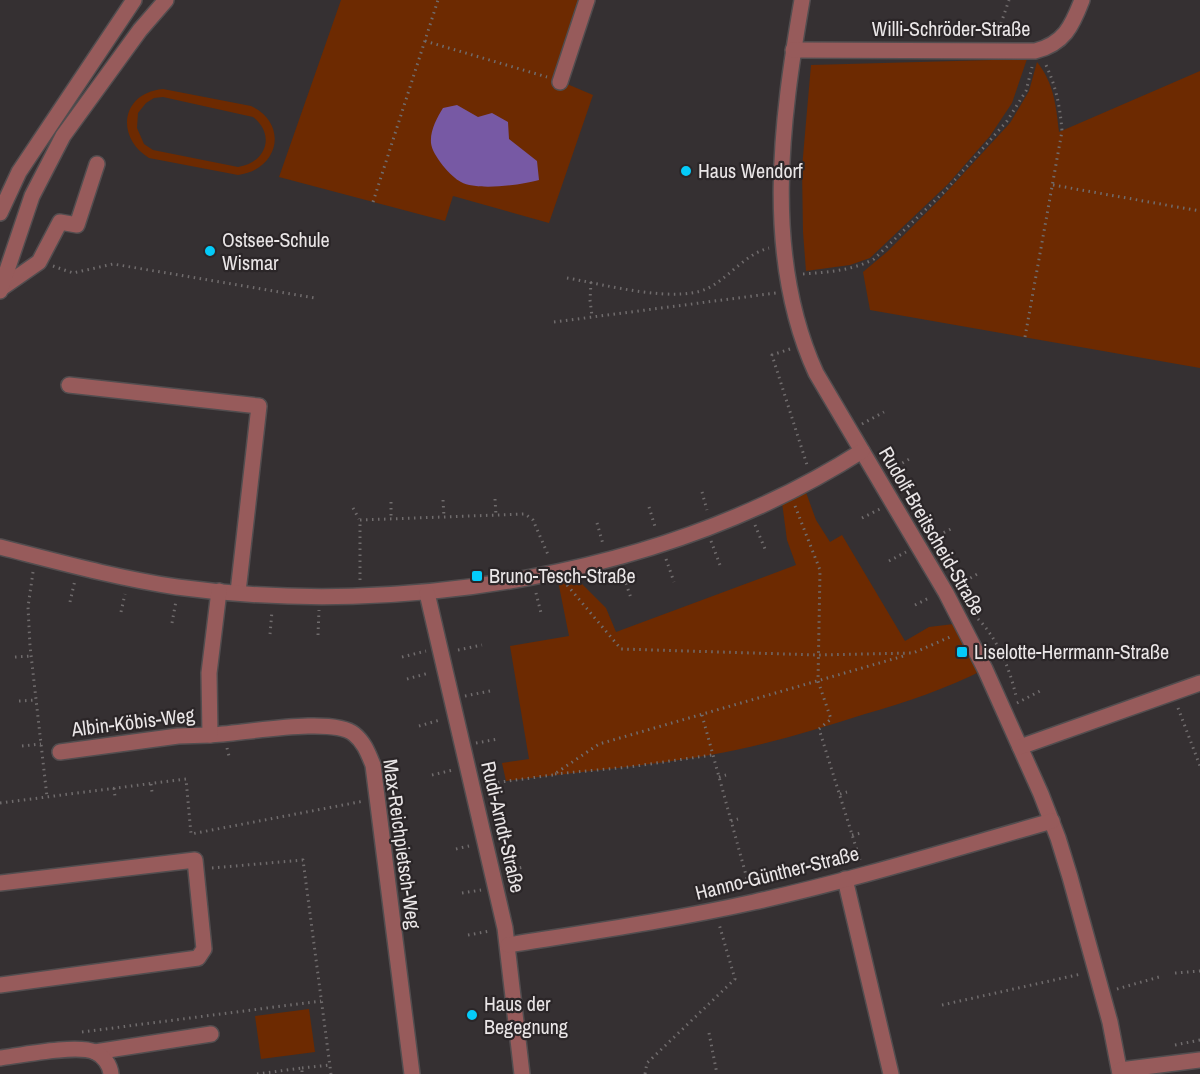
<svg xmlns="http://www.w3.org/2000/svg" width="1200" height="1074" viewBox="0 0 1200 1074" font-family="'Archivo Narrow',sans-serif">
	<rect width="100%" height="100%" fill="#353032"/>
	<g fill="#6d2a01" fill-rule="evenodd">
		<polygon points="341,0 581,0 560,81 593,95 549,223 453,196 445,221 279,177"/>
		<polygon points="1027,59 1012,103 990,136 948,184 870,258 850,265 806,271 803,232 802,168 811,65"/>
		<path d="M1037,62C1054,83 1056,106 1059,132L1200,71V368L870,310L863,272L888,251L940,199L1010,123L1029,91Z"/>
		<path d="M163,89L251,106C289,124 279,170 238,175L149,158C115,137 121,93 163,89ZM163,97L253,117C276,135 266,163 238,167L153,150L144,144L137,128L138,113L146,103L154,98Z"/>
		<path d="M803,484L816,520L830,542L842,535L905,641L929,627L962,623L985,669C946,689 907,702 865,714C815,730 763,746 710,755C643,767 574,772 506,781L502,763L529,759L510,646L569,636L556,571L567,569L606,608L616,632L796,565L787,540L781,495Z"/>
		<polygon points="309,1009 315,1052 261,1059 255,1016"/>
	</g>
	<path fill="#7759a4" d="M457,105L478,117L492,113L508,122L509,139L537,161L539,180C521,185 477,191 461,182C451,177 432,155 431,143C430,130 437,118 443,108Z"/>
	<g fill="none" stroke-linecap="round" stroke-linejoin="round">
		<g stroke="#524d4f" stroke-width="18">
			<g id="minor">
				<path d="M802,0C781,121 763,257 816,373L946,593L985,669L1041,794L1058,838L1070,877L1110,1022L1120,1074"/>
				<path d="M793,50L1035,51C1064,44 1072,26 1082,0"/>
				<polyline points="560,82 587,0"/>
				<polyline points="0,213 19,172 134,0"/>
				<polyline points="0,289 39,262 60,222 77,225 97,164"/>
				<polyline points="0,291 32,196 63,136 140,30 166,0"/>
				<polyline points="69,385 259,406 238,592"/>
				<path d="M0,547C59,562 117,578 177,587C404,618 667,575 862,451"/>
				<polyline points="427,593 505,928 522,1074"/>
				<path d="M210,735C241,734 332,716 354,734C364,742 368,753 373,765L412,1074"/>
				<polyline points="1020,747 1200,683"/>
				<polyline points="60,752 178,736 210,735 209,673 219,591"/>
				<polyline points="845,879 891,1074"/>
				<polyline points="0,883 195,860 204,949 198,958 0,985"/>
				<path d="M508,945C590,932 673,920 754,902C854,880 953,849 1052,821"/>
				<polyline points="95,1052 211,1034"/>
				<path d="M0,1058C22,1055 77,1044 95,1052C104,1056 110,1065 111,1074"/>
				<polyline points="1120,1070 1200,1060"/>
			</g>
		</g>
		<g stroke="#706c6d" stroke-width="3" stroke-dasharray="1.5 4.5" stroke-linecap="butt">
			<polyline points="997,35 1009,0"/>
			<polyline points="425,41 547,77"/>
			<polyline points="1053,185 1200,211"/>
			<polyline points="373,202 438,0"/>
			<polyline points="53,266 73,273 113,264 315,298"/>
			<path d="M803,274C828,272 851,271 874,259L945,191L1007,121L1026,91L1032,67"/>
			<path d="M567,278C603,284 681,306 712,286C732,274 746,254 769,248"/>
			<polyline points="591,282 590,300 592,316"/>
			<polyline points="554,322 776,293"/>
			<path d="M1025,337L1062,131C1060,106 1056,86 1045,63"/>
			<polyline points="790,349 772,355 807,465"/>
			<polyline points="862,424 884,412"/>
			<polyline points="892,469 911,458"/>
			<polyline points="702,492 707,510"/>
			<polyline points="495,499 496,515"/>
			<polyline points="443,500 444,517"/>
			<polyline points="391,502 391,518"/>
			<polyline points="795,506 820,570 818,681 831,719 819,729 860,860"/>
			<polyline points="649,507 656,530"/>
			<polyline points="353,508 359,519"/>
			<polyline points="862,518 880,509"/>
			<polyline points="597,523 603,544"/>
			<polyline points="755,525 765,549"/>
			<polyline points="933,538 953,528"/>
			<polyline points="711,541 720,565"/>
			<polyline points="666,559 674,582"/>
			<polyline points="889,561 906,552"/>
			<polyline points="33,572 28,607 30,646 47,797"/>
			<polyline points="622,572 631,598"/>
			<polyline points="360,580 360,520 525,514 533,520 549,557"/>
			<polyline points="960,584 979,573"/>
			<polyline points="567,585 621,649 818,655 913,653 950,637"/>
			<polyline points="536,593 541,613"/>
			<polyline points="70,602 75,580"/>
			<polyline points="915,605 929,598"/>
			<polyline points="121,612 125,594"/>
			<path d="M978,619C997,638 1010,669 1016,696"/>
			<polyline points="172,623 176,601"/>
			<polyline points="270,634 272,611"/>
			<polyline points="318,635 319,610"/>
			<polyline points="458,650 482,645"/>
			<polyline points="15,657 31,656"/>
			<polyline points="402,657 426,651"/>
			<polyline points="1003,659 1022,649"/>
			<polyline points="407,679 429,673"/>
			<polyline points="465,696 490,691"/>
			<polyline points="19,701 36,700"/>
			<polyline points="1017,703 1042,690"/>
			<polyline points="1178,708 1200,766"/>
			<polyline points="702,715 749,886"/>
			<polyline points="419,726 440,720"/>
			<polyline points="476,743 498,739"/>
			<polyline points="22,746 41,744"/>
			<polyline points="227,748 229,756"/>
			<polyline points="555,774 629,767 712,755"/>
			<polyline points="432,775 453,770"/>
			<polyline points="719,777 726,775"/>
			<polyline points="151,784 152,792"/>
			<polyline points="486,784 553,775 599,744 907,655"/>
			<polyline points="114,788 115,797"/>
			<polyline points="840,794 847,792"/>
			<polyline points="0,803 186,779 191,834 364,801"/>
			<polyline points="731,821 738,819"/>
			<polyline points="852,835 861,833"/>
			<polyline points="456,849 469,846"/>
			<polyline points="212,868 303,860 331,1074"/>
			<polyline points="508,870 524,867"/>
			<polyline points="462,893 481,890"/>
			<polyline points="468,935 490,931"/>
			<polyline points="1175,973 1200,971"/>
			<polyline points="1117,989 1159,977"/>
			<polyline points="942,1005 1081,974"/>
			<polyline points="82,1032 321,1001"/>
			<polyline points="709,1033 717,1074"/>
			<polyline points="1175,1045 1200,1040"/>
			<polyline points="302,1068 330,1065"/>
			<polyline points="257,1074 302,1068 302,1074"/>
			<polyline points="645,1074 647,1063 735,979 719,924"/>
		</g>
		<use href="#minor" stroke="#975b5b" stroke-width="15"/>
	</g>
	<g fill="#04cbf9" stroke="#2b2628" stroke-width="2">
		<circle cx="686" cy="171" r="6"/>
		<circle cx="210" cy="251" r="6"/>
		<rect x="471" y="570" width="12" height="12" rx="3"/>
		<rect x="956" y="646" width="12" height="12" rx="3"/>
		<circle cx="472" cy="1015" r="6"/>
	</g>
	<g text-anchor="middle" stroke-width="4.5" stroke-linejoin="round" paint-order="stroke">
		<g font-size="20" fill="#eae6e7" stroke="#2b2628">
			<text x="951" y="36">Willi-Schröder-Straße</text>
			<text transform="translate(932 531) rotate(60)" y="7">Rudolf-Breitscheid-Straße</text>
			<text transform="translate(133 722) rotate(-7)" y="7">Albin-Köbis-Weg</text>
			<text transform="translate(503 827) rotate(77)" y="7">Rudi-Arndt-Straße</text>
			<text transform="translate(402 844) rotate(82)" y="7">Max-Reichpietsch-Weg</text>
			<text transform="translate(777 873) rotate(-14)" y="7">Hanno-Günther-Straße</text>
		</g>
		<g font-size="20" fill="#eae6e7" stroke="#2b2628" text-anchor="start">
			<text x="698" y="178">Haus Wendorf</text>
			<text x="222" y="247">Ostsee-Schule<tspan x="222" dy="23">Wismar</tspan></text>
			<text x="489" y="583">Bruno-Tesch-Straße</text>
			<text x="974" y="659">Liselotte-Herrmann-Straße</text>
			<text x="484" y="1011">Haus der<tspan x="484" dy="23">Begegnung</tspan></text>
		</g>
	</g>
</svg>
